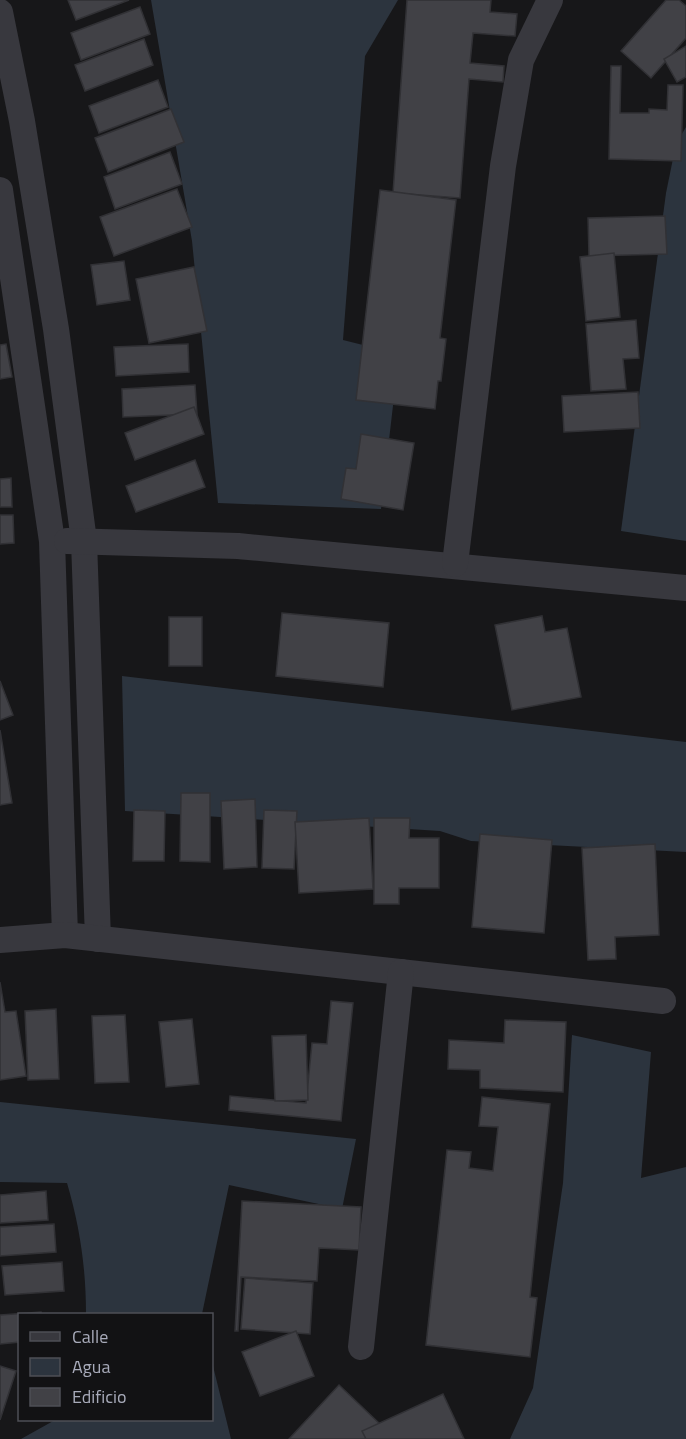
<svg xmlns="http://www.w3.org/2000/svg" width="686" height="1439" viewBox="0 0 686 1439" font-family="'Titillium Web',sans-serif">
	<rect width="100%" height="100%" fill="#171719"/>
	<g fill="#2c343e">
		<polygon points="151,0 398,0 365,56 343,340 399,354 381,509 218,503 192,241"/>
		<polygon points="686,127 686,541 621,531 666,193 676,144"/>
		<polygon points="122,676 686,742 686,852 471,841 440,831 125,811"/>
		<polygon points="572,1035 651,1052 641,1178 686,1167 686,1439 510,1439 533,1388 563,1183"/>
		<path d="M0,1102L356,1139L342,1209L229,1185L202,1314H86C86,1269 80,1227 67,1183L0,1182Z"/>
		<polygon points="212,1362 231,1439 21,1439 55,1420 212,1420"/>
	</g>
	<g fill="#414146" stroke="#313135" stroke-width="1.5">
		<polygon points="68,0 129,0 76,20"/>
		<polygon points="407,0 491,0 490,12 517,14 515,36 473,33 470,63 504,66 503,82 469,79 460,198 393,193"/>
		<polygon points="666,0 679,0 686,6 686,38 651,78 621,51"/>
		<polygon points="140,7 150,34 81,60 71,33"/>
		<polygon points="144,39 153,65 85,91 75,65"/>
		<polygon points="686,46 686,77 677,82 664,59"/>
		<polygon points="611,66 621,66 620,113 649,113 649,109 667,110 668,85 683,85 681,161 609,159"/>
		<polygon points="158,80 168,107 99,133 89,106"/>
		<polygon points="171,109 184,142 108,172 95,138"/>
		<polygon points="170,152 182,184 115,209 104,177"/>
		<polygon points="177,189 192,227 114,256 100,217"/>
		<polygon points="380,190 456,200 440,338 446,339 441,381 438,381 435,409 356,400"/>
		<polygon points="665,216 667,254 589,256 588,218"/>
		<polygon points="614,253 620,317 586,321 580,257"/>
		<polygon points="124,261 130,300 97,305 91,265"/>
		<polygon points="194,267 207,331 149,343 136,279"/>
		<polygon points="636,320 639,358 623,359 626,389 591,391 586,324"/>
		<polygon points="6,344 12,377 0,379 0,345"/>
		<polygon points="188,344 189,372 116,376 114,347"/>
		<polygon points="195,385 197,414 123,417 122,389"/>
		<polygon points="638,392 640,428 564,432 562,396"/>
		<polygon points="194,407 204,434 135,460 125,433"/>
		<polygon points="361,434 414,443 403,510 341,499 346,468 356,469"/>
		<polygon points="195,460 205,487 136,512 126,486"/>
		<polygon points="11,478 12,507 0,507 0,479"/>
		<polygon points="0,515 13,515 14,543 0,544"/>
		<polygon points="282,613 389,623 383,687 276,676"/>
		<polygon points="542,616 545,632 567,628 581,697 512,710 495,625"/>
		<rect x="169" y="617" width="33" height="49"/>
		<polygon points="0,681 13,715 0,720"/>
		<polygon points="0,730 12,803 0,805"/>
		<polygon points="181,793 210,793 210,862 180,861"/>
		<polygon points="255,799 257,867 224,869 221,801"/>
		<polygon points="134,810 165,811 164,861 133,861"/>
		<polygon points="264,810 297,811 294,869 262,868"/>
		<polygon points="369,818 373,889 299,893 295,822"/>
		<polygon points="374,818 410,818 409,838 439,838 439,888 399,888 399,904 374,904"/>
		<polygon points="480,834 552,840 544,933 472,927"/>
		<polygon points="655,844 659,935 615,937 616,959 588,960 582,848"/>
		<polygon points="0,982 5,1012 16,1011 26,1076 0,1080"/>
		<polygon points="331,1001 353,1003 341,1121 229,1110 230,1096 306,1103 312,1043 327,1044"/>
		<polygon points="56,1009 59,1079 28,1080 25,1011"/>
		<polygon points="125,1015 129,1082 95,1083 92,1016"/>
		<polygon points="192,1019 199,1084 166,1087 159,1022"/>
		<polygon points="505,1020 566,1022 563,1092 480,1088 480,1070 448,1069 449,1040 504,1043"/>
		<polygon points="306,1035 308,1100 275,1101 272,1036"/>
		<polygon points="482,1097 550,1104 530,1297 537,1298 530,1357 426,1345 447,1150 471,1152 469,1168 493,1171 498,1127 479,1126"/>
		<polygon points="46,1191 48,1220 0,1223 0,1195"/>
		<polygon points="242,1201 361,1207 359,1250 319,1248 317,1281 241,1277 238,1331 235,1331"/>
		<polygon points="54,1224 56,1252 0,1256 0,1227"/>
		<polygon points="62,1262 64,1291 5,1295 2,1266"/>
		<polygon points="245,1278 313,1283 310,1334 241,1329"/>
		<polygon points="41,1312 41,1314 20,1314 20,1342 0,1344 0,1315"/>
		<polygon points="296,1331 314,1376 260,1396 242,1352"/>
		<polygon points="0,1366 16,1371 0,1420"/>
		<polygon points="339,1385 382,1426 370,1439 289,1439"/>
		<polygon points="443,1394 464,1439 366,1439 362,1431"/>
	</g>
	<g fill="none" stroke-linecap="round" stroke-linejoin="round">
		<g stroke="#38383e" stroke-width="26">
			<polyline points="0,12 22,121 56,329 84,541 98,939"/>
			<polyline points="0,190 52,541 65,935"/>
			<polyline points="67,541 238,546 686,588"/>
			<polyline points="455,564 503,166 521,60 550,0"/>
			<polyline points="0,940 65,935 663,1001"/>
			<polyline points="361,1347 401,972"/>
		</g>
	</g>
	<rect x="18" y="1313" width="195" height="108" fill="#121214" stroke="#4e4f56" stroke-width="1.5"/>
	<rect x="30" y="1332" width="30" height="9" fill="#38383e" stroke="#4e4f56" stroke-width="1.5"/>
	<text x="72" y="1343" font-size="18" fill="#a8abba">Calle</text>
	<rect x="30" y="1358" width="30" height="18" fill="#2c343e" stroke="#4e4f56" stroke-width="1.5"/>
	<text x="72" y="1373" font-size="18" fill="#a8abba">Agua</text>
	<rect x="30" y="1388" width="30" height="18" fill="#414146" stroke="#4e4f56" stroke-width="1.5"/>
	<text x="72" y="1403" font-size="18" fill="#a8abba">Edificio</text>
</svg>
